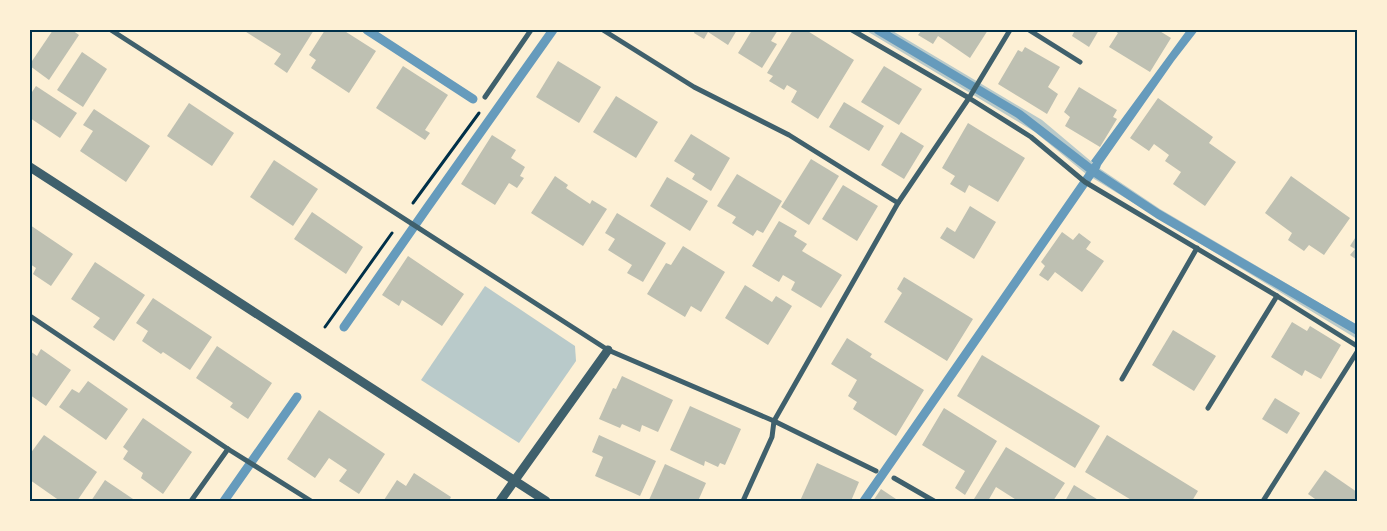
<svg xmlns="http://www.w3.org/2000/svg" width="1387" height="531" viewBox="0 0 1387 531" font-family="Figtree,sans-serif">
	<rect width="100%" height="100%" fill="#fdf0d5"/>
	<g fill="#b9caca">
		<polygon points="865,30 891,30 1042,120 1099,168 1160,209 1357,325 1357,339 1086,174 1035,132"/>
		<polygon points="485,286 575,346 576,361 519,443 421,380"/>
	</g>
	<polygon fill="#669bbc" points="1187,30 1198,30 1174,61 1099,168 1091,161"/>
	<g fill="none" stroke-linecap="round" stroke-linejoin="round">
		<g stroke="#669bbc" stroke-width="9">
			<polyline points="367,30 473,99"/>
			<polyline points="878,30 1019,114 1093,171 1158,214 1357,330"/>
			<polyline points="344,327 427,208 553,30"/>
			<polyline points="224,501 297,397"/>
			<polyline points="864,501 1096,166"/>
		</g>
	</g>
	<g fill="#bec0b2">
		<polygon points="53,30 72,30 79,35 49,80 30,66 30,64"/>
		<polygon points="243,30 314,30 287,73 274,64 281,54"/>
		<polygon points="325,30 343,30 376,51 349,93 311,68 316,60 309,55"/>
		<polygon points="695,30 737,30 728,45 708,32 704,39 694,33"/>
		<polygon points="752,30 778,30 771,41 777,44 762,68 738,53"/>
		<polygon points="793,30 806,30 854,60 818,119 791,102 797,91 787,85 784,90 769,81 773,76 767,73"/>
		<polygon points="922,30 988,30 970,58 938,36 933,44 918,35"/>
		<polygon points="1075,30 1099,30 1089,47 1072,36"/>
		<polygon points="1113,30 1158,30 1171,38 1150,72 1109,47 1118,33"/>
		<polygon points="1025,47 1060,67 1048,87 1058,94 1047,114 998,84 1018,50 1022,52"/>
		<polygon points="82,52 107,69 83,107 57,90"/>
		<polygon points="558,61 601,87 579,123 536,97"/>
		<polygon points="403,66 448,95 425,130 430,133 425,140 376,108"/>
		<polygon points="884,66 922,89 899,125 861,102"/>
		<polygon points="36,86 77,113 60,138 30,118 30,95"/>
		<polygon points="1079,87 1117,110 1113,117 1117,119 1100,147 1065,126 1070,117 1064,112"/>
		<polygon points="616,96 658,122 636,158 593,132"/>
		<polygon points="1158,98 1213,137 1209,143 1236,162 1205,206 1173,184 1181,172 1165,161 1169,155 1154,144 1149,151 1130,138"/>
		<polygon points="844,102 884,126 869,151 829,127"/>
		<polygon points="189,103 234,133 212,166 167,136"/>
		<polygon points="94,109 150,146 126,182 80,151 93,131 83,125"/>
		<polygon points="968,123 1025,158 998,202 969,185 965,193 950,184 955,176 942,168"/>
		<polygon points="901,132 924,146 904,179 881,165"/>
		<polygon points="691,134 730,158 711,191 692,179 695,174 674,161"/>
		<polygon points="492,135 516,150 511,158 525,167 520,176 524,178 517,188 509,183 495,205 461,184"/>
		<polygon points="811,159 839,176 809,225 781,207"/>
		<polygon points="274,160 318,189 293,226 250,197"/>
		<polygon points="737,174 782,201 763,233 757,230 753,236 732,223 736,217 717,206"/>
		<polygon points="555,176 568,185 566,188 590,204 592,200 607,209 583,246 531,213"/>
		<polygon points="1291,176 1350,218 1324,255 1309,245 1304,251 1288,240 1292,233 1265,213"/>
		<polygon points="667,177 708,201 690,231 650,206"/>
		<polygon points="843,185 878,206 857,241 822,219"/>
		<polygon points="970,206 996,222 974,259 940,238 947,227 955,232"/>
		<polygon points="312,212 363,247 346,274 294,239"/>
		<polygon points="617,213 666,243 643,282 627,273 632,265 608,250 615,239 605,233"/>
		<polygon points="779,221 797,231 794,236 807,244 802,251 842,275 821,308 791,290 795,282 783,275 779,282 752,266"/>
		<polygon points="30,225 73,254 51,286 33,274 36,268 30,264"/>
		<polygon points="1062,232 1073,240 1079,233 1091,242 1086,249 1104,261 1082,292 1055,272 1048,281 1039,275 1045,266 1041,262"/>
		<polygon points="1357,235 1357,260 1350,255 1355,249 1350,246"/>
		<polygon points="683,246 725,272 701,312 691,306 685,317 647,294 666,263 671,265"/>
		<polygon points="408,256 464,294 442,326 402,300 399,306 382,295"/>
		<polygon points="95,262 145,295 114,341 93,327 100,318 71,299"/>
		<polygon points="904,277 973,319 947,361 884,322 902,293 897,289"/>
		<polygon points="745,285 772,302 776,296 792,306 768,345 725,318"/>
		<polygon points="153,298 212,337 190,370 163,352 161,354 142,341 148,331 136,323"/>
		<polygon points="1292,322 1307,331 1310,326 1341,345 1321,379 1305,370 1302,376 1271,357"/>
		<polygon points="1173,330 1216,356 1194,391 1152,365"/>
		<polygon points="847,338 872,354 870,357 924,390 896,436 853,409 857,402 848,396 857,380 831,364"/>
		<polygon points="217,346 272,383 248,419 230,407 233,403 196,378"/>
		<polygon points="41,349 71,370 46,406 30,395 30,351 37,356"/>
		<polygon points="982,355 1100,426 1075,468 957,396"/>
		<polygon points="622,376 673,400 658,432 642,425 640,432 622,424 620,428 599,419 613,388 616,389"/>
		<polygon points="88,381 128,409 106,440 59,407 72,389 79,393"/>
		<polygon points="1275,398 1300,413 1287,434 1262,419"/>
		<polygon points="690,406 741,429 725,465 720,463 718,467 705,461 704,466 670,450"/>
		<polygon points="944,408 997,441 965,495 955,488 965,471 922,445"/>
		<polygon points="319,410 385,454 359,494 339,481 347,470 329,458 315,478 287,459"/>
		<polygon points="143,418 192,452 163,494 141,478 143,473 123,459 128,451 123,447"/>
		<polygon points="44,435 97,472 77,501 60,501 30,480 30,454"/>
		<polygon points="599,435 656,461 640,496 595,476 603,457 592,452"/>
		<polygon points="1107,435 1198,491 1192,501 1133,501 1085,472"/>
		<polygon points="1006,447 1065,483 1053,501 1018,501 996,487 988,501 977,501 974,499"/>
		<polygon points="817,463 859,482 851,501 800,501"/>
		<polygon points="665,464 706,483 698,501 649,500"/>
		<polygon points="1325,470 1357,492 1357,498 1355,501 1318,501 1308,494"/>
		<polygon points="414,473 451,497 449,501 386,501 384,500 397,480 406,486"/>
		<polygon points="105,480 136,501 91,501"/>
		<polygon points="1074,485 1100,501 1065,501"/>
		<polygon points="881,489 899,501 873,501"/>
	</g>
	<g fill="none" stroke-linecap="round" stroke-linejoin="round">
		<g stroke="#003049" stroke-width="3">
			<polyline points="413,203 479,113"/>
			<polyline points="325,327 392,233"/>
		</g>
		<g stroke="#3f606c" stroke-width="5">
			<polyline points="111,30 608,350 774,421 876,471"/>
			<polyline points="603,30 694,87 789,135 898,203"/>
			<polyline points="852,30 969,98 1031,137 1085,182 1277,296 1357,346"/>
			<polyline points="1029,30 1080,62"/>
			<polyline points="485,97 531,30"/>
			<polyline points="30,316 228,449 311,501"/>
			<polyline points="1122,379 1197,248"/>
			<polyline points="1208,408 1277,296"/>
			<polyline points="894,478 934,501"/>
			<polyline points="191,501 228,449"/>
			<polyline points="743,501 772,437 774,421 898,203 969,98 1010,30"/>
			<polyline points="1263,501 1357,352"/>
		</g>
		<g stroke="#3f606c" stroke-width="9">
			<polyline points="30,167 546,501"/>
			<polyline points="500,501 608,350"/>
		</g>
	</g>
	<rect width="1387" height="531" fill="none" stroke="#fdf0d5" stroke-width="62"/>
	<rect x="31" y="31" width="1325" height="469" fill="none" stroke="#003049" stroke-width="2"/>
</svg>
